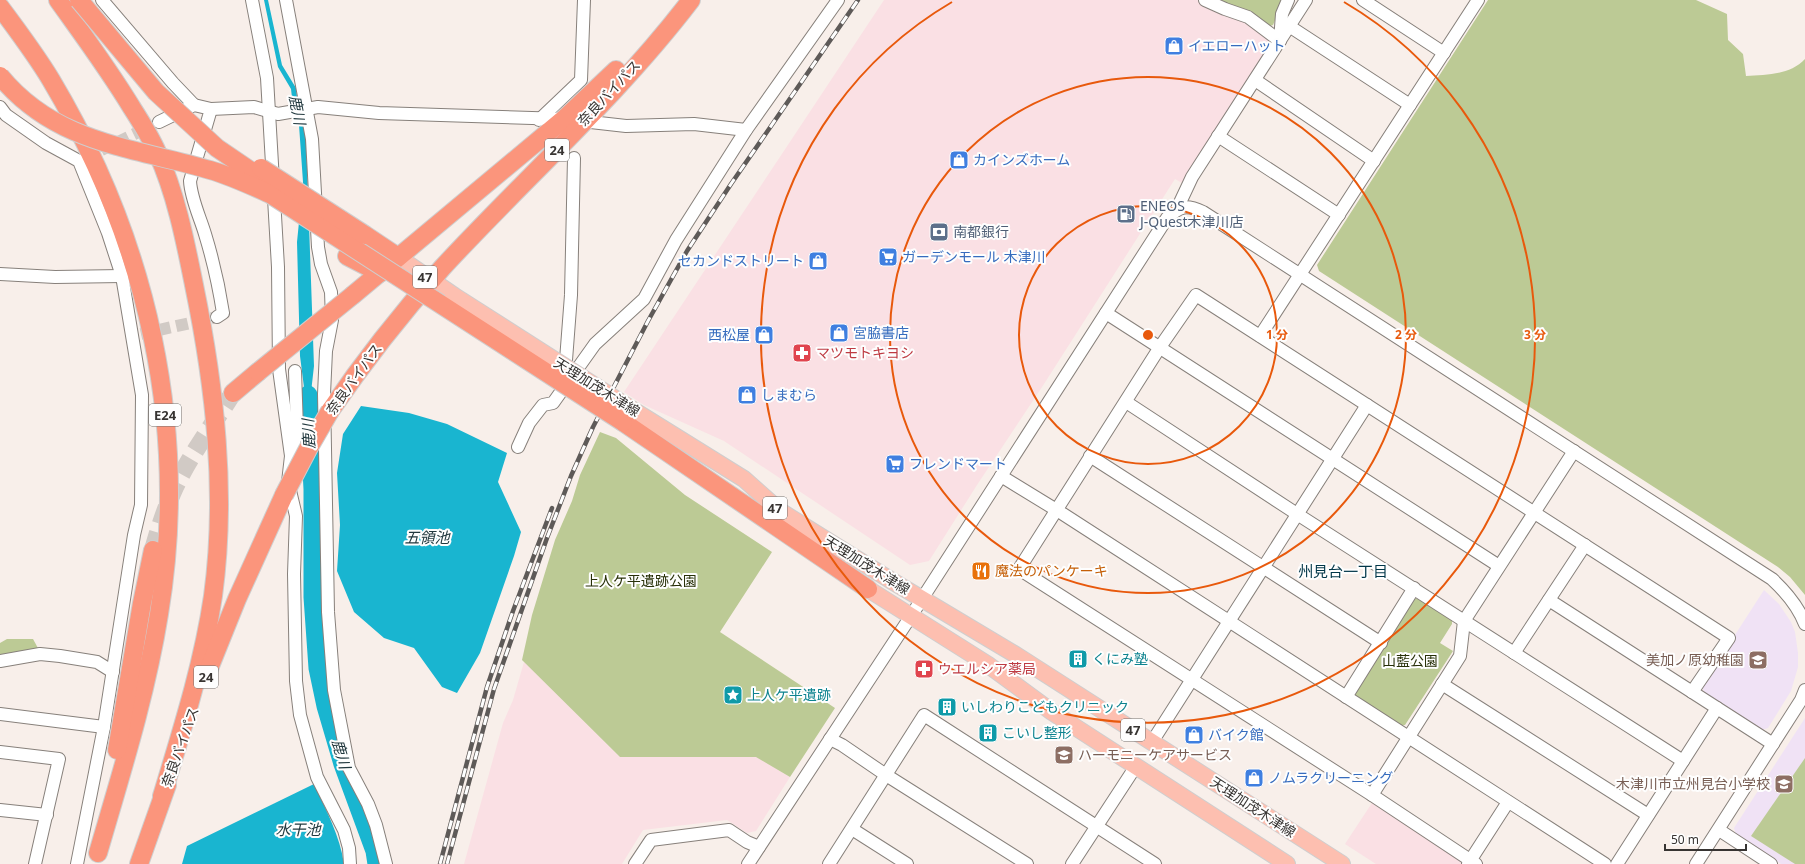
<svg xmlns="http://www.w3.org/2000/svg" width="1805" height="864" viewBox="0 0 1805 864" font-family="'Noto Sans','Noto Sans JP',sans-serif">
	<rect width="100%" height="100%" fill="#f8efea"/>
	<g fill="#fae0e4">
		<polygon points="884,0 1197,0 1222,12 1244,20 1270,39 1271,46 1182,183 1175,179 1044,384 977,485 929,561 910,565 724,441 644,405 624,392"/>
		<polygon points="524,662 620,757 757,757 790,777 756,831 747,833 727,820 643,830 622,864 464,864 503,723 513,700"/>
		<polygon points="1372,803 1460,859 1461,864 1376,864 1345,844"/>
	</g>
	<g fill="#f0e2f5">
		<polygon points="1764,590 1779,604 1791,622 1795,632 1798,653 1798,667 1791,691 1768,728 1762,730 1704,692 1702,686"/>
		<polygon points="1805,718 1805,864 1781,864 1736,835 1734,828"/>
	</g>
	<g fill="#bcca95">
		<polygon points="1216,0 1284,0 1273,25 1267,27"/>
		<path d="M1488,0H1696L1727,14L1728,40L1743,54L1746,76C1766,75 1790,75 1805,59V595L1790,577L1778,567L1319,271L1317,265Z"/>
		<polygon points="600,432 616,438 685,495 772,552 720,632 835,708 790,777 756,757 620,757 522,660 532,615 555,540 572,501 580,475"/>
		<polygon points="1420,598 1452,618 1452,624 1440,643 1453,651 1405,725 1399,726 1356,698 1354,692 1414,599"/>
		<polygon points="7,639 33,639 39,650 0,656 0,643"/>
		<polygon points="1805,758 1805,864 1795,864 1751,836"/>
	</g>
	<g fill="#19b5d0">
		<polygon points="264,0 268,0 282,65 296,88 299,115 303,124 306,138 314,366 308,419 300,356 297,242 303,182 299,125 294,115 291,89 278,67"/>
		<polygon points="361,406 409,413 447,424 507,453 498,482 521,532 514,556 480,653 457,693 442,687 414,648 384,638 354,612 337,571 340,525 337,473 343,434"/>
		<path d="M314,784C326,810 340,836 344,864H182L187,846Z"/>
	</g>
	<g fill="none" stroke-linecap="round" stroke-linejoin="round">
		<polyline stroke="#19b5d0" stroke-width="19" points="308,395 313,489 313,597 318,668 326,706 343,764 375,851 377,864"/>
		<g stroke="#d1cac5" stroke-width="12" stroke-dasharray="12 6" stroke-linecap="butt">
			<polyline points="85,158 151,126"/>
			<polyline points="141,334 217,317"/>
		</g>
		<path stroke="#d1cac5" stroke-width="18" stroke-dasharray="18 9" stroke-linecap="butt" d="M153,550C159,528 166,507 175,487C191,454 214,423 233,393"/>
		<g stroke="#87807b" stroke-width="14">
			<g id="minor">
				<polyline points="102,0 173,83 194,105"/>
				<polyline points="252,0 267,78 278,267 279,369 291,456 288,482 296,516 294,574 296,681 300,715 317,777 344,830 349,848 350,864"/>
				<polyline points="286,0 312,139 318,247 321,264 331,292 332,320 326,351 324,394 328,612 334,690 349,768 368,804 376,825 386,864"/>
				<polyline points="1205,0 1225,9 1248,17 1280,41 1282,14 1288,0"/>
				<polyline points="1363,0 1444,53"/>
				<polyline points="1289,26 1410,105"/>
				<polyline points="1255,80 1374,161"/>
				<polyline points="0,107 6,115 46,143 79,161 108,233 122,276 142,395 141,505 134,535 104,727 77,864"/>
				<polyline points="211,109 254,107 278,114 318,107 379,113 564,119 626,126 694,124 746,130"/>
				<polyline points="539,120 581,80 584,0"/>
				<path d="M159,122L194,105L211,109L190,181C191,199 200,217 205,234C213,260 219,287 223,313L217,317"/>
				<polyline points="1218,136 1339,215"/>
				<polyline points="1177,209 1192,177 1306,0"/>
				<polyline points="0,274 55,277 122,276"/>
				<polyline points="1106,313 1499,566"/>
				<polyline points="1260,336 1478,0"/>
				<polyline points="565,373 571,295 574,158"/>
				<polyline points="1126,402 1297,514 1683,761"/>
				<polyline points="518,447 529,423 543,405 553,403 595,344 644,299 676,240 746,130 838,0"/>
				<polyline points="293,449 297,430 295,371"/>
				<polyline points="1090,456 1381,643"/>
				<polyline points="1001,476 1063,514 1605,864"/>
				<polyline points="1549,600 1773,744"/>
				<polyline points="1514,653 1585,545"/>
				<polyline points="0,661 40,654 60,656 97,662 113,672"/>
				<polyline points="1442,684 1648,815"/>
				<polyline points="1346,697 1414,588"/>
				<polyline points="0,714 104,727"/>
				<polyline points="830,739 842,745 886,775 1027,864"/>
				<polyline points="1152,742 1367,405"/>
				<polyline points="0,752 59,759 35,864"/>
				<polyline points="1372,795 1460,656 1464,621 1574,451"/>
				<polyline points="0,810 47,815"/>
				<polyline points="852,829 907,864"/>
				<polyline points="1719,830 1771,864"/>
				<polyline points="635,864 651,840 729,830 747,842 759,847"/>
				<path d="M748,864L911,616L1167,218C1180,206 1186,204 1203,212L1772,579C1786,592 1798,606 1805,624"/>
				<polyline points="829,864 924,715 1155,864"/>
				<polyline points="1072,864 1136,766"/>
				<polyline points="1468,864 1508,802"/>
				<polyline points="1476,864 1372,795 1019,569 1160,347 1196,295 1729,638 1692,692"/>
				<polyline points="1617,864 1717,708"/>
				<polyline points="1696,864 1801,700 1805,690"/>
			</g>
		</g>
		<g stroke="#cfcece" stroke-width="18">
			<g id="major">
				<polyline points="398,257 453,295"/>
				<polyline points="633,410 744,479 780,511 892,581 1016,655 1342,864"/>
				<polyline points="857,582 987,664 1052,712 1287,864"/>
			</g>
		</g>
		<g stroke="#cfcece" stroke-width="20">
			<g id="highway">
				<path d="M58,0C83,35 109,70 132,108C141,122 150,136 157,152C176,194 185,240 194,285C215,387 227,493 213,596C203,664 182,730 162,796"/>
				<path d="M0,7C18,31 36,55 51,80C147,241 190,428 159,614C146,695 121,774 98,853"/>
				<polyline points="365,235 398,257"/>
				<polyline points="347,256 380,273"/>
				<polyline points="353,295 564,119 616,70"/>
				<polyline points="233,393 258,372"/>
				<path d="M330,411C364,361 402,313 442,268C525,178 617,97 691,0"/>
				<polyline points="623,422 868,589"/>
				<polyline points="206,676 237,599 284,495"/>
				<polyline points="117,750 142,603 153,550"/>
				<polyline points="139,864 167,785"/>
			</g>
		</g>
		<use href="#minor" stroke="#fff" stroke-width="12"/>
		<use href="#major" stroke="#fdbfb0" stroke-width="16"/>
		<use href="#highway" stroke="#fb957c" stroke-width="18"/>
		<g stroke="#5e5a58" stroke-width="4.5">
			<g id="rail">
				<polyline points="440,864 487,687 513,611 552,508"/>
				<polyline points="447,864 494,689 547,538 571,476 593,427 648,321 687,251 731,184 858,0"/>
			</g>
		</g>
		<use href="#rail" stroke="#fefefe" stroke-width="3" stroke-dasharray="9" stroke-linecap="butt"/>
		<g stroke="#cfcece" stroke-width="18" stroke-linecap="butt">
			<polyline id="major-bridge" points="453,295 633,410"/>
		</g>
		<g stroke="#cfcece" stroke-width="20" stroke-linecap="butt">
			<g id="highway-bridge">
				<polyline points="79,0 156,92 217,148 270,184"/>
				<path d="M0,76C56,144 132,147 210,170C231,176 250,185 270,194L623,422"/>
				<polyline points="261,168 365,235"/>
				<polyline points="258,372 353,295"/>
				<polyline points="284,495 308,449 330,411"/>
			</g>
		</g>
		<use href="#major-bridge" stroke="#fdbfb0" stroke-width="16"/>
		<use href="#highway-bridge" stroke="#fb957c" stroke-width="18"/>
	</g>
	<g fill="none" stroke="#e8590c" stroke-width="2">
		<circle cx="1148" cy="335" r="129"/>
		<circle cx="1148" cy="335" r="258"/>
		<path d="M1344 2A387 387 0 1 1 952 2"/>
	</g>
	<defs>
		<g id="shop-square" transform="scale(1)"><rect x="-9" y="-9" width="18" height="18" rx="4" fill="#3f7fe0" stroke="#fefefe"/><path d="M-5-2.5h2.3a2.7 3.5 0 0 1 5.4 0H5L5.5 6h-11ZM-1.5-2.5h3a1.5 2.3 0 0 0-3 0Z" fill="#fff"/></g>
		<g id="fuel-square" transform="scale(1)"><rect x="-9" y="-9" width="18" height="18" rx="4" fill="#5c6f8a" stroke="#fefefe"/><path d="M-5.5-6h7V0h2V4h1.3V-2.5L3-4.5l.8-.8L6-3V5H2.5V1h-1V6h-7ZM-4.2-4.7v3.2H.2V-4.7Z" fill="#fff"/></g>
		<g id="bank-square" transform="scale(1)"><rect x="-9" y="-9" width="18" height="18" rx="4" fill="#5c6f8a" stroke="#fefefe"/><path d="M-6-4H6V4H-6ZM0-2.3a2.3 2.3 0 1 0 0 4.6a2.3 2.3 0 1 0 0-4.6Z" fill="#fff"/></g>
		<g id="supermarket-square" transform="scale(1)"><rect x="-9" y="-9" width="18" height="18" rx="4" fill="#3f7fe0" stroke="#fefefe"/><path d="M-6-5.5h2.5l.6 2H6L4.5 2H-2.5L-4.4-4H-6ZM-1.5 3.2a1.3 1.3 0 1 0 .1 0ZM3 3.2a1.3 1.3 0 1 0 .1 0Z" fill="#fff"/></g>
		<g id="pharmacy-square" transform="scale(1)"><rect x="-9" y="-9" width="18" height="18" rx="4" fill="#e0444e" stroke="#fefefe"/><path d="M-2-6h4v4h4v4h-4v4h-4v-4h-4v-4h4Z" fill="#fff"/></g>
		<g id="restaurant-square" transform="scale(1)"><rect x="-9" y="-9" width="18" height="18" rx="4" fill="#e8710a" stroke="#fefefe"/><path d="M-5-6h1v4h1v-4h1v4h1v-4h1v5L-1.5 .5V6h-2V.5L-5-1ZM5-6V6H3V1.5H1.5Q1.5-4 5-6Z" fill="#fff"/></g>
		<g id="building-square" transform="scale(1)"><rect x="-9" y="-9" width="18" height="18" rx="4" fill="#0f9aa8" stroke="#fefefe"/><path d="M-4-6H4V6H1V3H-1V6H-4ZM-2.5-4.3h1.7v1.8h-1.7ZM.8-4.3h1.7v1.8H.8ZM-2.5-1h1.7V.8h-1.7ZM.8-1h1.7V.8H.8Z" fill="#fff"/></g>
		<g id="school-square" transform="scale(1)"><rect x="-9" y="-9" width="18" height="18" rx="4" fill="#8d6e63" stroke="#fefefe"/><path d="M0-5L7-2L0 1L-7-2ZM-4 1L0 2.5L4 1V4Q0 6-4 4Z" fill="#fff"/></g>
		<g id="sight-square" transform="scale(1)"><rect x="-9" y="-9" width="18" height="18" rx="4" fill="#0f9aa8" stroke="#fefefe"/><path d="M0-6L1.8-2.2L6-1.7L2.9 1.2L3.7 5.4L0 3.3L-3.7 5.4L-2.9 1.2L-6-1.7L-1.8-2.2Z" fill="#fff"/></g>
	</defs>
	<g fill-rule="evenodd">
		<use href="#shop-square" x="1174" y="46"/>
		<use href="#shop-square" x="959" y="160"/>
		<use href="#fuel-square" x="1126" y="214"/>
		<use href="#bank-square" x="939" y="232"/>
		<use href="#supermarket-square" x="888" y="257"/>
		<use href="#shop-square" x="818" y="261"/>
		<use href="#shop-square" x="839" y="333"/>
		<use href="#shop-square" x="764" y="335"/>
		<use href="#pharmacy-square" x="802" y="353"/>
		<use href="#shop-square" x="747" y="395"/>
		<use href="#supermarket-square" x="895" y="464"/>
		<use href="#restaurant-square" x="981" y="571"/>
		<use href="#building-square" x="1078" y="659"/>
		<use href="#school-square" x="1758" y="660"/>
		<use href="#pharmacy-square" x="924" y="669"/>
		<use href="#sight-square" x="733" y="695"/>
		<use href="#building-square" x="947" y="707"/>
		<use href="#building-square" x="988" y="733"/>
		<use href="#shop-square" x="1194" y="735"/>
		<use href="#school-square" x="1064" y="755"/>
		<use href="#shop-square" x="1254" y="778"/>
		<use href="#school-square" x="1784" y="784"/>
	</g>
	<g text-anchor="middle" stroke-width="4" stroke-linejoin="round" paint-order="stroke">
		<g fill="#fefefe" stroke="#73716f" stroke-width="1">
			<rect x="545" y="139" width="24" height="22" rx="3"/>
			<rect x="413" y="266" width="24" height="22" rx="3"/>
			<rect x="149" y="404" width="32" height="22" rx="3"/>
			<rect x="763" y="497" width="24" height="22" rx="3"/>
			<rect x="194" y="666" width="24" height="22" rx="3"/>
			<rect x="1121" y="719" width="24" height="22" rx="3"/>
		</g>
		<g font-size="13" font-weight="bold" fill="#373432">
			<text x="557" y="155">24</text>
			<text x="425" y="282">47</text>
			<text x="165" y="420">E24</text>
			<text x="775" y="513">47</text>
			<text x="206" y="682">24</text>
			<text x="1133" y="735">47</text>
		</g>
		<g font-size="14" fill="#366cbe" stroke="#fefefe" text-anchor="start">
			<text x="1188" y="51">イエローハット</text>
			<text x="973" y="165">カインズホーム</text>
			<text x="902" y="262">ガーデンモール 木津川</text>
			<text x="804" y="266" text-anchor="end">セカンドストリート</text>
			<text x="853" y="338">宮脇書店</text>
			<text x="750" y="340" text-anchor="end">西松屋</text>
			<text x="761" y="400">しまむら</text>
			<text x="909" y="469">フレンドマート</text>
			<text x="1208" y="740">バイク館</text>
			<text x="1268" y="783">ノムラクリーニング</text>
		</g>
		<g font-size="14" fill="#373432" stroke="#fefefe">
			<text transform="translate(609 93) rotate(-47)" y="5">奈良バイパス</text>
			<text transform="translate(354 379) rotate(-54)" y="5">奈良バイパス</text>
			<text transform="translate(597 387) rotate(32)" y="5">天理加茂木津線</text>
			<text transform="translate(867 565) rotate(32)" y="5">天理加茂木津線</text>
			<text transform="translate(180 747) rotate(-70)" y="5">奈良バイパス</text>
			<text transform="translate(1253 807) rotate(33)" y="5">天理加茂木津線</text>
		</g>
		<g font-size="14" fill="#4e5e75" stroke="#fefefe" text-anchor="start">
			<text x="1140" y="211">ENEOS<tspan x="1140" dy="16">J-Quest木津川店</tspan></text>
			<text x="953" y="237">南都銀行</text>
		</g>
		<g font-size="14" fill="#be3a42" stroke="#fefefe" text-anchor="start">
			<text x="816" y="358">マツモトキヨシ</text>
			<text x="938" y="674">ウエルシア薬局</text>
		</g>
		<g font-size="14" fill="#c56008" stroke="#fefefe" text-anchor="start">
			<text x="995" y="576">魔法のパンケーキ</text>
		</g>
		<g font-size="14" fill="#283008" stroke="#fefefe">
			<text x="641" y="586">上人ケ平遺跡公園</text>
			<text x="1410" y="666">山藍公園</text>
		</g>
		<g font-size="14" fill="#0d838f" stroke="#fefefe" text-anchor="start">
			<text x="1092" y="664">くにみ塾</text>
			<text x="747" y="700">上人ケ平遺跡</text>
			<text x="961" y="712">いしわりこどもクリニック</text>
			<text x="1002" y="738">こいし整形</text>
		</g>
		<g font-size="14" fill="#785e54" stroke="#fefefe" text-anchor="end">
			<text x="1744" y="665">美加ノ原幼稚園</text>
			<text x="1078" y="760" text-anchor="start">ハーモニーケアサービス</text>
			<text x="1770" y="789">木津川市立州見台小学校</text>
		</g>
		<g font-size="15" font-style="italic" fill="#22393f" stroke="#fefefe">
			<text transform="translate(297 110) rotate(79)" y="5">鹿川</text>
			<text transform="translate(309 434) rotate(-93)" y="5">鹿川</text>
			<text x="427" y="543">五領池</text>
			<text transform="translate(341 754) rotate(74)" y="5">鹿川</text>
			<text x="298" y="835">水干池</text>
		</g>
		<g font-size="15" fill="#003648" stroke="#fefefe">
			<text x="1343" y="577">州見台一丁目</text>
		</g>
	</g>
	<circle cx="1148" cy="335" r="6" fill="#e8590c" stroke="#fefefe" stroke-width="2"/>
	<g font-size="12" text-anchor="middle" font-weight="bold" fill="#e8590c" stroke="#fefefe" stroke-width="4" stroke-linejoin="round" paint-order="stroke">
		<text x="1277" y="339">1 分</text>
		<text x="1406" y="339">2 分</text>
		<text x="1535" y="339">3 分</text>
	</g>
	<path d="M1665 844v6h81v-6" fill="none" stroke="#373432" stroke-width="2"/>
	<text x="1671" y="844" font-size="12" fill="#373432" stroke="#fefefe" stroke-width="3" paint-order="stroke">50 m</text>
</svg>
